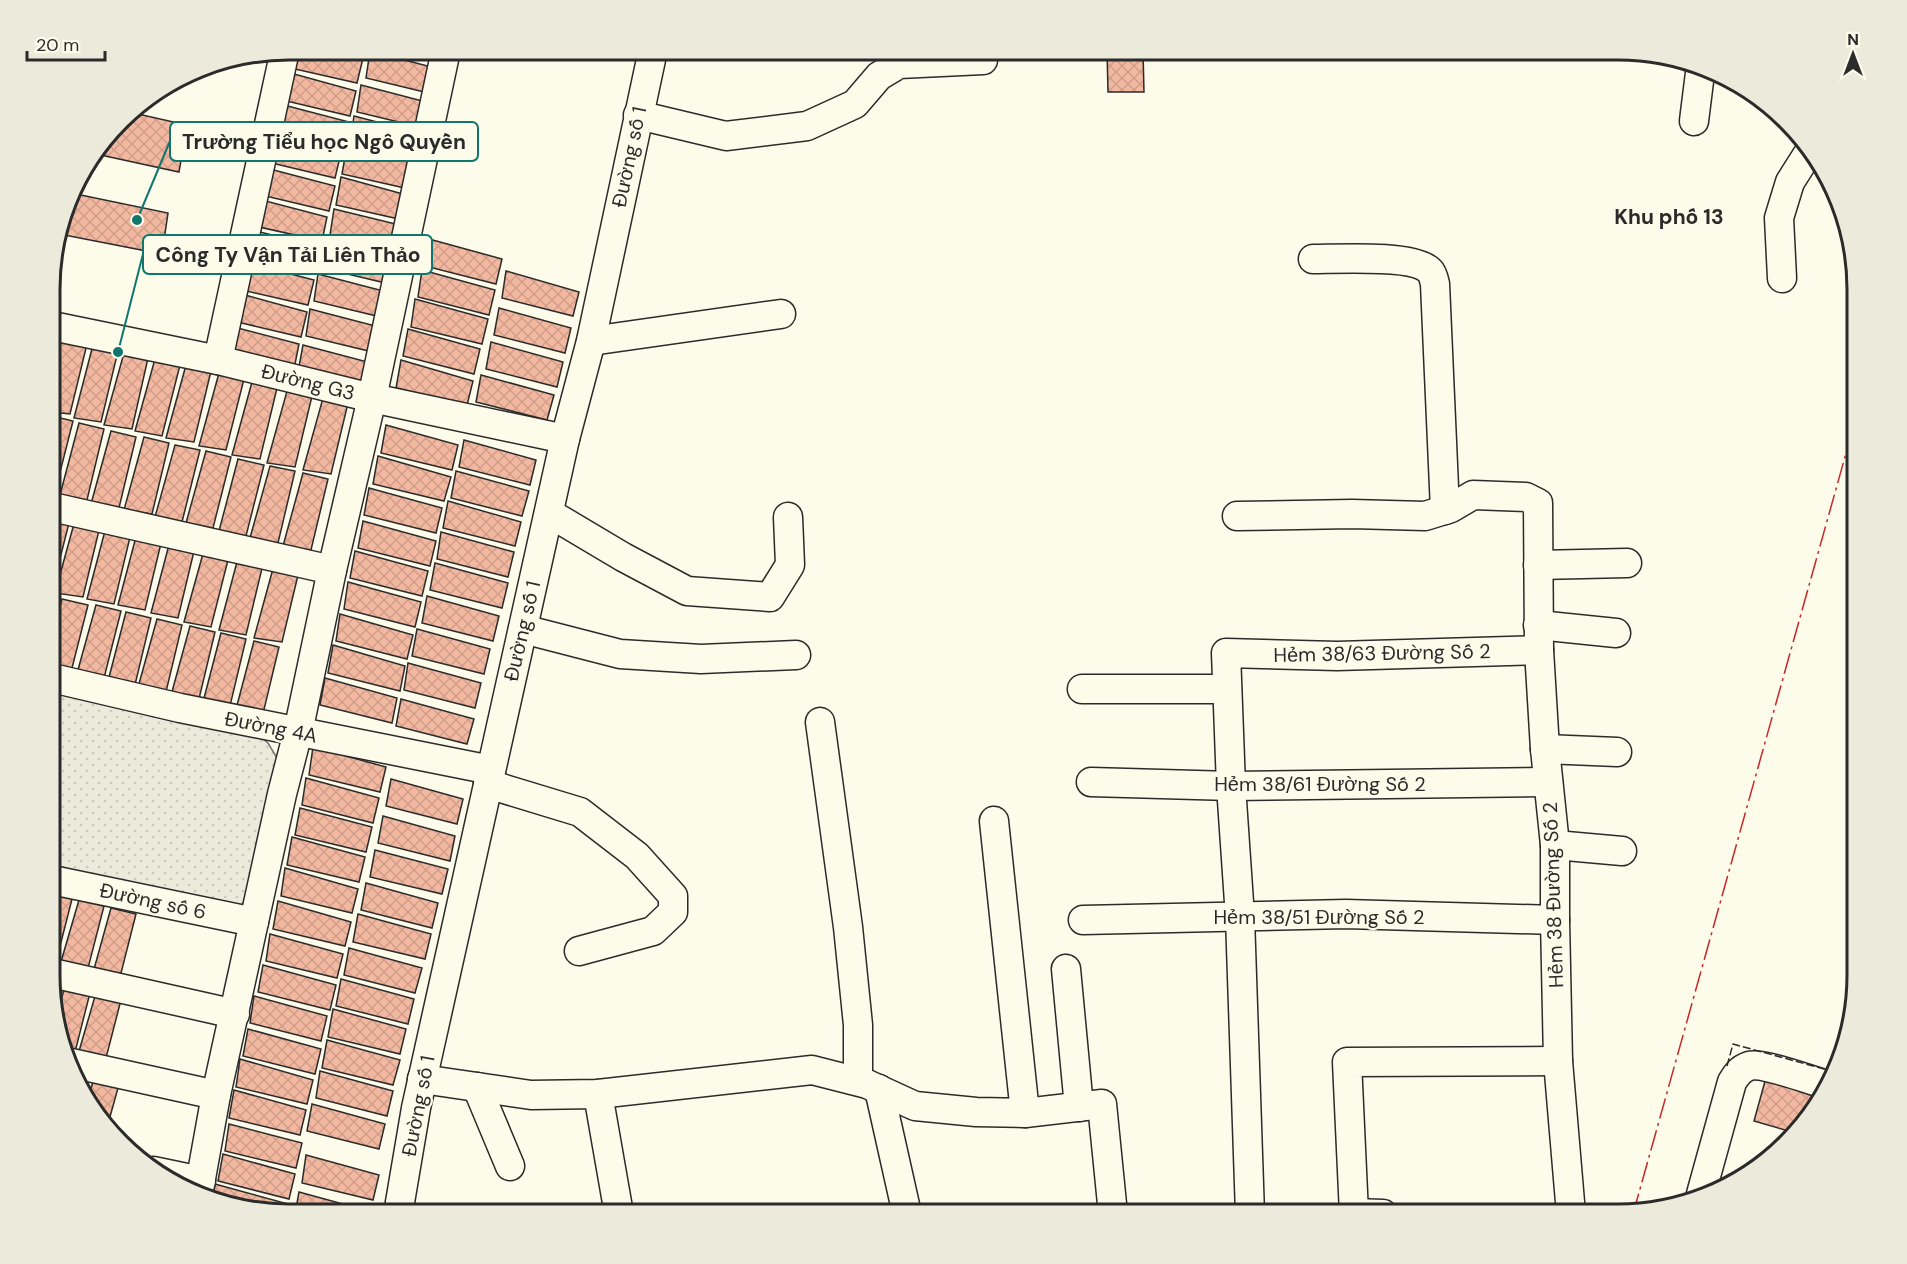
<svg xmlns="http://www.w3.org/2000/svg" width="1907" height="1264" viewBox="0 0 1907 1264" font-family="'DM Sans',sans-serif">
	<defs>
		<pattern id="park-dots" width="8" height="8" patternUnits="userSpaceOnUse" patternTransform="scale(1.5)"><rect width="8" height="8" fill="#ecebdb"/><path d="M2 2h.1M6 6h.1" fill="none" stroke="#cbcabc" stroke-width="1.8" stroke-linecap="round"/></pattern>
		<pattern id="building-cross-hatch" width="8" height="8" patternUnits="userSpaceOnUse" patternTransform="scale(1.5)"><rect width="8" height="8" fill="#f2b8a0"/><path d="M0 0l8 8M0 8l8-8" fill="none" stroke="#d09e8a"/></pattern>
	</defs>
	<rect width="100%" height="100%" fill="#fdfbea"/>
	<polygon fill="url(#park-dots)" stroke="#74746e" stroke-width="1.5" points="52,689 255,733 268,743 277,758 248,898 240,906 52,867"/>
	<g fill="url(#building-cross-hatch)" stroke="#2b2b2b" stroke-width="1.5">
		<polygon points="289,50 329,50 363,58 357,83 286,67"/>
		<polygon points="384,50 448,50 444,63"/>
		<polygon points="1107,50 1143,50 1144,92 1108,92"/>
		<polygon points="370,51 443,70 437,95 366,78"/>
		<polygon points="283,71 356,91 350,116 278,99"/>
		<polygon points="361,85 434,104 428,129 357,112"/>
		<polygon points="276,103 349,122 343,147 271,130"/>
		<polygon points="129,112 187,125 179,172 96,154"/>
		<polygon points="354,116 427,135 421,160 350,143"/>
		<polygon points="268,134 341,153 335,178 263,161"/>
		<polygon points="347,146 419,165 414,190 342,174"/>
		<polygon points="262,167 335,186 329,211 257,194"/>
		<polygon points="341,177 414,197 408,221 336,205"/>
		<polygon points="71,193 168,213 162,254 59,234"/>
		<polygon points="254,198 327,217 322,241 250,225"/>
		<polygon points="334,209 408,227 402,252 330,235"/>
		<polygon points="248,229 321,247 315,272 244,256"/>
		<polygon points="429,239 502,259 496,284 425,266"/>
		<polygon points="327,241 400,260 394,285 322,268"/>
		<polygon points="241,261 314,280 308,305 237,289"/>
		<polygon points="422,270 495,290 489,315 418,297"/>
		<polygon points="506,271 579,292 573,316 502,298"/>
		<polygon points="318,274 391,293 385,318 314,301"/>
		<polygon points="234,292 307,312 301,337 229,320"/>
		<polygon points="415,299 488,319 482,344 411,327"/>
		<polygon points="499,308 571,328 565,353 494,335"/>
		<polygon points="310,309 383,328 377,353 306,336"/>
		<polygon points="226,325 299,344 294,369 222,353"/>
		<polygon points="408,329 480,349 474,374 403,356"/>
		<polygon points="62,338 87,344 70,414 52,412 52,376"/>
		<polygon points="491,342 563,362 557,387 486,369"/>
		<polygon points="93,345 118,351 101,422 74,418"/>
		<polygon points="303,345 375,364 370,388 298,372"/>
		<polygon points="124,353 148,358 132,429 104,425"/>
		<polygon points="155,359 180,365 162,436 135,431"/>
		<polygon points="401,360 473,381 467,405 396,388"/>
		<polygon points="186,365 211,371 194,442 166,438"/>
		<polygon points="219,373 244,379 226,450 199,446"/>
		<polygon points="481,375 554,395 547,420 476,402"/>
		<polygon points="252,382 277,388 260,459 232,455"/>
		<polygon points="287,391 312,396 295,467 267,463"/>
		<polygon points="323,398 348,403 331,474 303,470"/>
		<polygon points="52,416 73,421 55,492 52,492"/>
		<polygon points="79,423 104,429 87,500 60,495"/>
		<polygon points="386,425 458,445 452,470 381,453"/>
		<polygon points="111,431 136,437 119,508 91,504"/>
		<polygon points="144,437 169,443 152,514 124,510"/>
		<polygon points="464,440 536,460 530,485 459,467"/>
		<polygon points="175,445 200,450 182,522 155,517"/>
		<polygon points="206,451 231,457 213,528 186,523"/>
		<polygon points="378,456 451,477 444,501 373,484"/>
		<polygon points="238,459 264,465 246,536 219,531"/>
		<polygon points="270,466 295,471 278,543 250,538"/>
		<polygon points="456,471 529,491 522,516 451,498"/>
		<polygon points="303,473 328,479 311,550 283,546"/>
		<polygon points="369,488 442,508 436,533 364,515"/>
		<polygon points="448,501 521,522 515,546 443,528"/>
		<polygon points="52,515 70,519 52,590"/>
		<polygon points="75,520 100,526 83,597 55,593"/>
		<polygon points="363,521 436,541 430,566 358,548"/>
		<polygon points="106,527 131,533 114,604 87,599"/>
		<polygon points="441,532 514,552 508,577 437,559"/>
		<polygon points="137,533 162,539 145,610 118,605"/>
		<polygon points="170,541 195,547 178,618 151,613"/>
		<polygon points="204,550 229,556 211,627 184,622"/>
		<polygon points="355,551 428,571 422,596 350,578"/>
		<polygon points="238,558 263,564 246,635 219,630"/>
		<polygon points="435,563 508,583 502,608 430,590"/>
		<polygon points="274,565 299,571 282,642 254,638"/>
		<polygon points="348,582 421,602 415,627 344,609"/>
		<polygon points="427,596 499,616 493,641 422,623"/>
		<polygon points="62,599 88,605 70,676 52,673 52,638"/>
		<polygon points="96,605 121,611 103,682 76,677"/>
		<polygon points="126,612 151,618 134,689 107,685"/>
		<polygon points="340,614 413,635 407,659 336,641"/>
		<polygon points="157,619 182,625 165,696 137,691"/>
		<polygon points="190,626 215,632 198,703 170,699"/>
		<polygon points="417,629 490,649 484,674 412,656"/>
		<polygon points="221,633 246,639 229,710 202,706"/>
		<polygon points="254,641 279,647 262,718 235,713"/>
		<polygon points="333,645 405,666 400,691 328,673"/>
		<polygon points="408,663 481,683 475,708 404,690"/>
		<polygon points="325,678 397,698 392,723 320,705"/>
		<polygon points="401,699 474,719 467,744 396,726"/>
		<polygon points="313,747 386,767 380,792 309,775"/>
		<polygon points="306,778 379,798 373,823 302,805"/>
		<polygon points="391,779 463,799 457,824 386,806"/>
		<polygon points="300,808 372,827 366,852 295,835"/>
		<polygon points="383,816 455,836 450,861 378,843"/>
		<polygon points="292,837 365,857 359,882 287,865"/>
		<polygon points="375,850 448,869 442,894 370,877"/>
		<polygon points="285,868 358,889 352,913 281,896"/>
		<polygon points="366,883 438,903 432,928 361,910"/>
		<polygon points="52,894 72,899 54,970 52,969"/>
		<polygon points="79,900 104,906 86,976 58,972"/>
		<polygon points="278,901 351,922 345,946 273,929"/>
		<polygon points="111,908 136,914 118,985 91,980"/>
		<polygon points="358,914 431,934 425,959 353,942"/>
		<polygon points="270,934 343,954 337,978 266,961"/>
		<polygon points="349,948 422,968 415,993 344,975"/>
		<polygon points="263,965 336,985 330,1010 258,992"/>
		<polygon points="52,975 61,977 53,1010 52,1006"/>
		<polygon points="67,979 92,985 74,1056 68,1055 56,1018"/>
		<polygon points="341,979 414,999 408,1024 336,1006"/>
		<polygon points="98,986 123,992 105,1062 77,1058"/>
		<polygon points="254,996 327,1016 321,1041 250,1023"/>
		<polygon points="333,1009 406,1029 400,1054 328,1037"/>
		<polygon points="248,1029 321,1049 315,1074 243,1056"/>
		<polygon points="327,1040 400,1060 393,1085 322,1068"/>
		<polygon points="240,1059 313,1080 307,1104 236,1087"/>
		<polygon points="320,1071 393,1091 387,1116 316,1098"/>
		<polygon points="1767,1074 1826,1091 1817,1108 1792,1132 1754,1121"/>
		<polygon points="76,1077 85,1079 81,1094"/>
		<polygon points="93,1082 118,1088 108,1124 87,1101"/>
		<polygon points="234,1090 306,1110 300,1135 229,1118"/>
		<polygon points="312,1104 385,1124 379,1149 307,1131"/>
		<polygon points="229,1124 302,1143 296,1168 225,1151"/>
		<polygon points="223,1154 295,1174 289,1199 218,1181"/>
		<polygon points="306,1155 379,1175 373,1200 302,1183"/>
		<polygon points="215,1184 288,1204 286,1214 212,1202"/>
		<polygon points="299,1192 372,1212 371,1214 295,1214"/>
	</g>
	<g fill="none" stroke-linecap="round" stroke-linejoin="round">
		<g stroke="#2b2b2b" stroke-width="31">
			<g id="minor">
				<polyline points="638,115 726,136 807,126 855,104 879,76 899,64 983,60"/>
				<polyline points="1694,121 1701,65"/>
				<path d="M1313,259C1336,259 1415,254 1430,271C1433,274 1434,280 1435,284L1445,510"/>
				<polyline points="1782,278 1779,218 1790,182 1809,152"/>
				<polyline points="52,326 218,360 372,398 565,439"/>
				<polyline points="591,341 781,314"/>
				<polyline points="218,360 285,50"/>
				<polyline points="52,507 332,570"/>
				<polyline points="549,513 623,557 687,591 770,597 790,565 788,517"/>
				<polyline points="1237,516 1352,514 1425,516 1451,508 1473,495 1526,497 1538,503 1539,650 1545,749 1555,845 1555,920 1558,1061 1571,1214"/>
				<polyline points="1538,565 1627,563"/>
				<polyline points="1538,625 1616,633"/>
				<polyline points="523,629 620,654 701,659 796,655"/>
				<polyline points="52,678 180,708 491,770"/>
				<polyline points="1082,689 1227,689"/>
				<polyline points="820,722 848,927 858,1025 858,1081"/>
				<polyline points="1545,749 1617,752"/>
				<polyline points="1091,782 1231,786 1548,782"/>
				<polyline points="488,784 580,812 637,856 673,896 673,912 653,931 579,951"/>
				<polyline points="994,821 1025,1113"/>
				<polyline points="1555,845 1622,851"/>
				<polyline points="52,880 254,922"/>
				<polyline points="1083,920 1346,914 1555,920"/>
				<polyline points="1066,969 1079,1107"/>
				<polyline points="52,973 235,1014"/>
				<polyline points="71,1063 216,1095"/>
				<polyline points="422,1079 531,1095 598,1094 812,1070 867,1084 915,1106 976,1112 1025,1113 1102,1104 1113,1214"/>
				<polyline points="477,1087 510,1166"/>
				<polyline points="879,1089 907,1214"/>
				<polyline points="598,1094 619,1214"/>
				<polyline points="153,1171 201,1181"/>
				<path d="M1701,1194L1732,1082C1736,1075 1740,1069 1749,1066C1763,1062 1812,1081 1828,1085"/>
				<polyline points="198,1195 216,1095 282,794 298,732 332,570 372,398 446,50"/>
				<polyline points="1353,1213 1383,1214"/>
				<polyline points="398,1214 416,1108 565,439 591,341 653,50"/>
				<polyline points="1250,1214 1240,917 1231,786 1226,653 1337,656 1539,650"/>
				<polyline points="1354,1214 1347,1062 1558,1061"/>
			</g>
		</g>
		<use href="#minor" stroke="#fdfbea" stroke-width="28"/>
		<polyline stroke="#2b2b2b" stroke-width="1.5" stroke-dasharray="8 3" stroke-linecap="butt" points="1727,1066 1733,1044 1835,1072"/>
		<polyline stroke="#c62828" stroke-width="1.5" stroke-dasharray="21 4.5 3 4.5" stroke-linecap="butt" points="1633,1214 1857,414"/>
	</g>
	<g text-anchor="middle" stroke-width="4.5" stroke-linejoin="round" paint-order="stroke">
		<g font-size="20" fill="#2b2b2b" stroke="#fdfbea">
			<text transform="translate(629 157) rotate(-78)" y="7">Đường số 1</text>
			<text transform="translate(308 382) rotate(14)" y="7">Đường G3</text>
			<text transform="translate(522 631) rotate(-77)" y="7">Đường số 1</text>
			<text transform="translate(1382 653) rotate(-1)" y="7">Hẻm 38/63 Đường Số 2</text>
			<text transform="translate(271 727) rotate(11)" y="7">Đường 4A</text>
			<text x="1320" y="791">Hẻm 38/61 Đường Số 2</text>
			<text transform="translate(1553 895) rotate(-92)" y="7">Hẻm 38 Đường Số 2</text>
			<text transform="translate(153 901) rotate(12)" y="7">Đường số 6</text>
			<text x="1319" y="924">Hẻm 38/51 Đường Số 2</text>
			<text transform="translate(418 1106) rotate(-79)" y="7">Đường số 1</text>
		</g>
		<g font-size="21" font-weight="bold" fill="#2b2b2b" stroke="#fdfbea">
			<text x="1669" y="224">Khu phố 13</text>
		</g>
	</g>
	<path d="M0 0H1907V1264H0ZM289 60H1618A229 229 0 0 1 1847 289V975A229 229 0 0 1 1618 1204H289A229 229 0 0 1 60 975V289A229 229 0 0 1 289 60Z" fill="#eceadb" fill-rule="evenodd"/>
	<path fill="none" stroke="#2b2b2b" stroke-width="3" d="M289 60H1618A229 229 0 0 1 1847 289V975A229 229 0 0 1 1618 1204H289A229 229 0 0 1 60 975V289A229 229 0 0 1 289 60Z"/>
	<path fill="none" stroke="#0f766e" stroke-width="2" d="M137 220L170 141M118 352L143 254"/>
	<g fill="#0f766e" stroke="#fdfbea" stroke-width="2">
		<circle cx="137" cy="220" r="6"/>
		<circle cx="118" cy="352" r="6"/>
	</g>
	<g fill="#fdfbea" stroke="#0f766e" stroke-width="2">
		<rect x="170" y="122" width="308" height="39" rx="6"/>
		<rect x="143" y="235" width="289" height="39" rx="6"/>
	</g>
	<g font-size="21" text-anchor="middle" font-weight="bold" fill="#2b2b2b">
		<text x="324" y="149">Trường Tiểu học Ngô Quyền</text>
		<text x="288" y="262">Công Ty Vận Tải Liên Thảo</text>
	</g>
	<g transform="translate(1853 54)" stroke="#fdfbea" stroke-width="4.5" paint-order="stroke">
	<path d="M0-4.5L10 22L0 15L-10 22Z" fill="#2b2b2b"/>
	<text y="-9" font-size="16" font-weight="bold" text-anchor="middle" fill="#2b2b2b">N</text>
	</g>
	<path d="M27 51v9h78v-9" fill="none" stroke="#2b2b2b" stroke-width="3"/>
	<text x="36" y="51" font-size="18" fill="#2b2b2b" stroke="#fdfbea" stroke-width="4.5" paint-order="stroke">20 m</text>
</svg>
